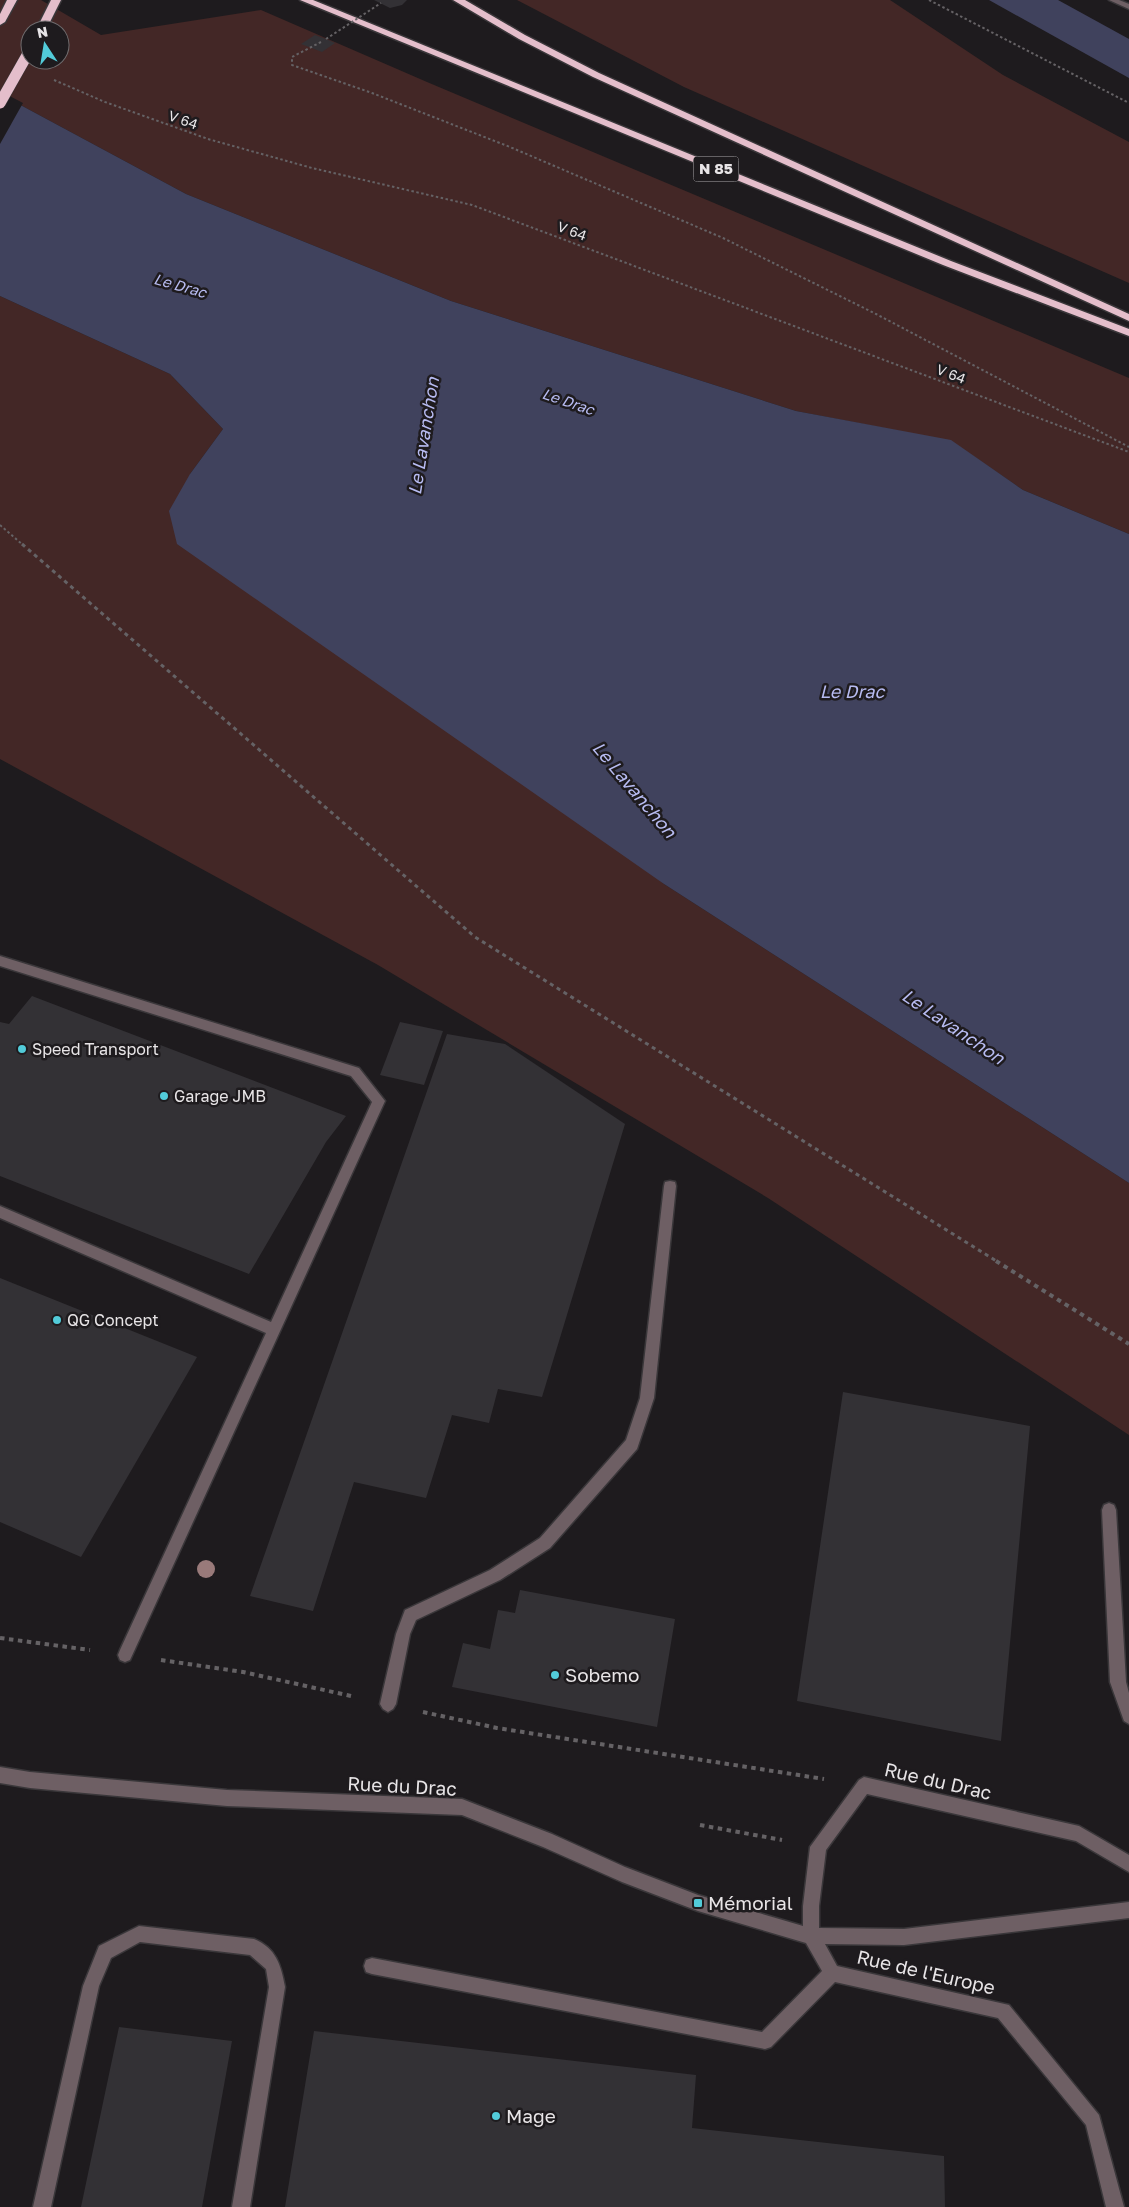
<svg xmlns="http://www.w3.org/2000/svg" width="1129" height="2207" viewBox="0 0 1129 2207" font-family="'Golos Text',sans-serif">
	<rect width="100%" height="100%" fill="#1e1b1e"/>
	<g fill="#432726" fill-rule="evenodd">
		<path d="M0,0H41L101,35L261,10L427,82L1129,378V534L1023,490L951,441L796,411L451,301L186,194L0,94ZM30,30H60V60H30Z"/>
		<polygon points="517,0 890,0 1003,75 1129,142 1129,283 684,87"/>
		<polygon points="0,296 170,374 223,429 190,474 664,884 1129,1183 1129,1435 768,1198 378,965 0,759"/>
	</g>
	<g fill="#40425d">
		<polygon points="989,0 1058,0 1129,39 1129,78"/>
		<polygon points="0,94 186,194 451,301 796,411 951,440 1023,490 1129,534 1129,1183 664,884 177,544 169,511 190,474 223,429 170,374 0,296"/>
	</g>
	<polygon fill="#1e1b1e" points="0,91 23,103 0,144"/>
	<g fill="#333135">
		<polygon points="374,0 407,0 402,5 390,8"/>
		<polygon points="315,35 326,39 335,43 322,52 301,44"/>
		<polygon points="32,996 346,1116 326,1142 249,1274 0,1176 0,1022 9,1024"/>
		<polygon points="400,1022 443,1031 424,1085 380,1075"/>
		<polygon points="447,1034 505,1044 625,1124 542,1397 498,1389 489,1423 452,1415 426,1498 354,1482 313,1611 250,1596"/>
		<polygon points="0,1278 197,1357 81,1557 0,1522"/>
		<polygon points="843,1392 1030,1426 1001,1741 797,1701"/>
		<polygon points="520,1590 675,1619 657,1727 452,1687 463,1643 490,1649 498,1610 515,1613"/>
		<polygon points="119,2027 232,2041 202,2207 81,2207"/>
		<polygon points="314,2031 696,2075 692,2128 944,2156 945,2207 285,2207"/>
	</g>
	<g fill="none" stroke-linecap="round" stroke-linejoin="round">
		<g stroke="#3a373a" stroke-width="3">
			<g id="minor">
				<polygon points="1109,0 1119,0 1129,4 1129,9"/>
				<polygon points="0,956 359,1068 385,1101 130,1660 125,1662 120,1660 118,1655 120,1650 266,1333 0,1218 0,1206 271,1322 372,1102 351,1076 0,966"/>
				<polygon points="670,1181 675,1182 676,1186 654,1398 637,1449 550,1548 500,1580 416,1620 410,1634 396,1704 393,1709 388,1712 383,1709 380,1704 396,1634 405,1610 490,1570 540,1538 626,1440 640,1398 664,1186 665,1182"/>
				<polygon points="1109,1503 1114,1505 1116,1510 1126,1682 1129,1693 1129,1724 1124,1721 1110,1682 1102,1510 1104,1505"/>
				<polygon points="0,1767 30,1772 227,1790 462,1799 552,1834 625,1867 698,1895 803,1926 803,1906 810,1847 859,1780 864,1777 1079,1826 1129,1855 1129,1872 1076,1841 867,1794 826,1850 819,1906 819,1928 904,1929 1129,1902 1129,1918 904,1945 825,1944 837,1966 1009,2005 1099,2115 1124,2207 1106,2207 1086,2125 998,2018 835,1982 771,2047 765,2049 372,1974 366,1972 364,1966 366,1960 372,1958 762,2032 822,1971 806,1943 698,1911 622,1882 543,1847 462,1815 227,1806 30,1788 0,1783"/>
				<path d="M139,1926L254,1939C276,1948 281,1965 285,1987L250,2207H232L269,1987L266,1969L250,1955L140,1942L111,1958L99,1986L51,2207H33L83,1986L99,1946Z"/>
			</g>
		</g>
		<g stroke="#3a373a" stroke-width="3">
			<g id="highway">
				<polygon points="7,0 17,0 5,22 0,25 0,14"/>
				<polygon points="51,0 61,0 46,30 36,30"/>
				<polygon points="300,0 313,0 951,261 1129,329 1129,336 943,265"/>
				<polygon points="453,0 465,0 525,35 599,73 1129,314 1129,321 593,77 519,39"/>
			</g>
		</g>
		<g stroke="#656265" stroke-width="2" stroke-dasharray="2.5 2.5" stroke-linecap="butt">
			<polyline points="929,0 1129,103"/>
			<polyline points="321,42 292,57 292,65 372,93 510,147 723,238 876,314 1129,447"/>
			<polyline points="54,80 105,102 208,139 312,168 472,205 1129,452"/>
			<polyline points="0,525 23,545"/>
		</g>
		<polyline stroke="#656265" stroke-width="3" stroke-dasharray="4 4" stroke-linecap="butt" points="22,544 475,937 998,1262"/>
		<g stroke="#656265" stroke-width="4" stroke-dasharray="4.5 4.5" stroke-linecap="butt">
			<polyline points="996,1261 1129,1344"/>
			<polyline points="0,1638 90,1650"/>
			<polyline points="161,1660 243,1672 351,1696"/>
			<polyline points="423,1712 497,1728 824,1779"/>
			<polyline points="700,1825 782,1840"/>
		</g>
		<use href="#minor" fill="#6e5f64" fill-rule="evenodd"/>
		<use href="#highway" fill="#e4becb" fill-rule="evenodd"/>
		<g stroke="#3a373a" stroke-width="12" stroke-linecap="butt">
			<polyline id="highway-bridge" points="0,103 30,50"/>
		</g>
		<polyline stroke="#656265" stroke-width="2" stroke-dasharray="2.5 2.5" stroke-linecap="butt" points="326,39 381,3"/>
		<use href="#highway-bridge" stroke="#e4becb" stroke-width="11"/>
	</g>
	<circle fill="#997a7a" cx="206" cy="1569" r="9"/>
	<g fill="#52cbd9" stroke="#1e1b1e" stroke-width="2">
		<circle cx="22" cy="1049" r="5"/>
		<circle cx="164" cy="1096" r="5"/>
		<circle cx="57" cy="1320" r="5"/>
		<circle cx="555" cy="1675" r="5"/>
		<rect x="693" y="1898" width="10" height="10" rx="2.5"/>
		<circle cx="496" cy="2116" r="5"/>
	</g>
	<g text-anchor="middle" stroke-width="5" stroke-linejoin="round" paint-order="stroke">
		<g font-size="14" fill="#e8e5e7" stroke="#1e1b1e">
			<text transform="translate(183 120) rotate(19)" y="5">V 64</text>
			<text transform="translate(572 231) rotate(20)" y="5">V 64</text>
			<text transform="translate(951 374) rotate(21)" y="5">V 64</text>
		</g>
		<rect fill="#1e1b1e" stroke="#aba8ab" stroke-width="1" x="693.5" y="156.5" width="45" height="25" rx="4"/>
		<g font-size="15" font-weight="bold" fill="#e8e5e7">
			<text x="716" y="174">N 85</text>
		</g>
		<g font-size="15" font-style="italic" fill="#b7bbf1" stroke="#1e1b1e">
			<text transform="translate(180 286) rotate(16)" y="5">Le Drac</text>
			<text transform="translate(568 402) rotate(19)" y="5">Le Drac</text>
		</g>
		<g font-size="16" fill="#e8e5e7" stroke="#1e1b1e" text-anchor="start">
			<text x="32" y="1055">Speed Transport</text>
			<text x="174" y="1102">Garage JMB</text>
			<text x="67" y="1326">QG Concept</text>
		</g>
		<g font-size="18" font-style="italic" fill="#b7bbf1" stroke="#1e1b1e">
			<text transform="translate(424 436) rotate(-81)" y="6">Le Lavanchon</text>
			<text x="852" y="698">Le Drac</text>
			<text transform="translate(634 790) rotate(50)" y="6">Le Lavanchon</text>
			<text transform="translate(953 1027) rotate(34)" y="6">Le Lavanchon</text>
		</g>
		<g font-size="19" fill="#e8e5e7" stroke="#1e1b1e" text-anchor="start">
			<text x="565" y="1682">Sobemo</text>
			<text x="708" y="1910">Mémorial</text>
			<text x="506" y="2123">Mage</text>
		</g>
		<g font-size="19" fill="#e8e5e7" stroke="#1e1b1e">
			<text transform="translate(938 1781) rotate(13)" y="7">Rue du Drac</text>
			<text transform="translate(402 1786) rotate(3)" y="7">Rue du Drac</text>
			<text transform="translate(926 1972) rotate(13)" y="7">Rue de l'Europe</text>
		</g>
	</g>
	<g transform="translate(45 45) rotate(348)"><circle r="24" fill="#1e1b1e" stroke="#6f6c6e"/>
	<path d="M0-4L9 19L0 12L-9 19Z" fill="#52cbd9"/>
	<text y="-8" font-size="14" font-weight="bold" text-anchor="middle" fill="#e8e5e7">N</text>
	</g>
</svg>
